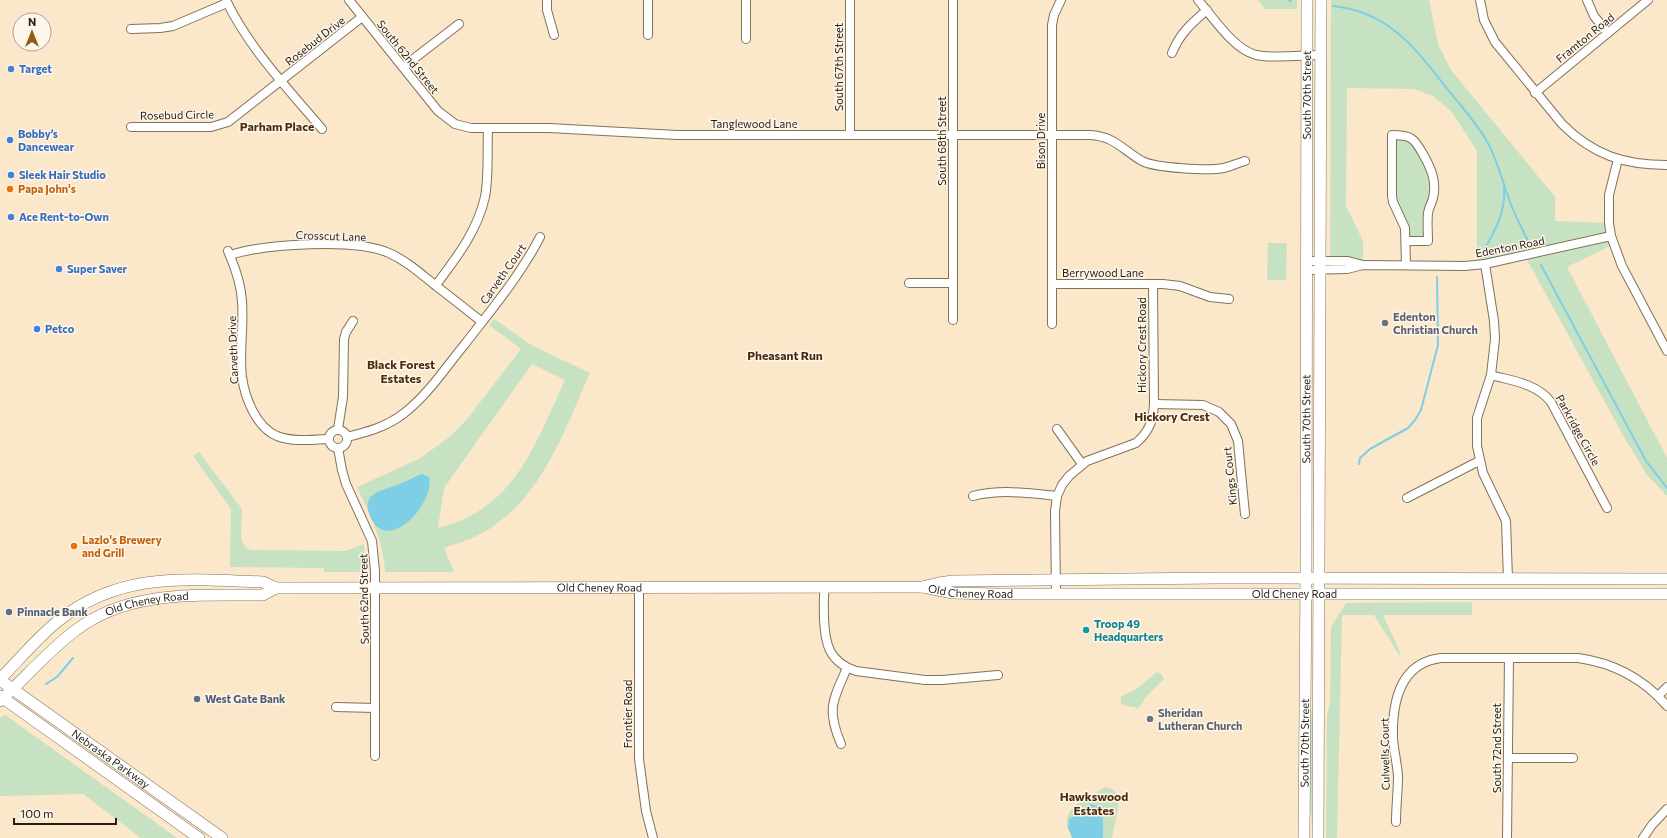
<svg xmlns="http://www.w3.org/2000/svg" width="1667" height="838" viewBox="0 0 1667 838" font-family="Commissioner,sans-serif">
	<rect width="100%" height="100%" fill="#fbe7ca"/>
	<g fill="#c6e2c3" fill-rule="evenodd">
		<polygon points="1258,0 1297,0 1297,9 1265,9"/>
		<polygon points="1331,0 1429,0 1438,44 1451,70 1555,197 1555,221 1609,223 1614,244 1567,267 1667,458 1667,496 1647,475 1624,437 1525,256 1477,265 1477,151 1452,112 1433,96 1414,89 1347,88 1346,206 1363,241 1363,265 1330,261"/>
		<polygon points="1392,135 1408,136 1432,169 1428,241 1406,241 1396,208"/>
		<polygon points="1268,243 1287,243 1286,280 1267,280"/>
		<path d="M494,319L533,346L590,373C565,429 543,495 489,529C475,538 459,543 444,548L454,572H385C383,539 371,517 357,487L419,459L451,436L468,418L521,349L489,325ZM532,364L565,380C534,446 516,508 438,528L444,488Z"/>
		<polygon points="199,452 242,509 241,539 245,547 251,550 345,551 364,544 365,572 324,572 324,568 230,567 231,509 193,456"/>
		<polygon points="1472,602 1472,615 1383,615 1401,654 1399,655 1374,615 1342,615 1337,838 1326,838 1327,716 1330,704 1331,627 1346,603"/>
		<path d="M1157,672L1161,674L1164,679L1146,697L1138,709C1133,705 1126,708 1121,703V696L1135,690Z"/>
		<polygon points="1309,706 1311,706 1313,725 1312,819 1309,800"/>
		<polygon points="5,715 177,838 141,838 83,794 0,796 0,718"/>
		<path d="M1106,787C1128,790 1114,824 1112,838H1103V827L1088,806C1080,815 1068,813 1068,828C1064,817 1071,807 1081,802C1084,801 1088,800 1091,799C1097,795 1098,789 1106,787Z"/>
	</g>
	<g fill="#7ecee6">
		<path d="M422,474L429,477C436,505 382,561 368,510C367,504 368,498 374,494C381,490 389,488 397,485C405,482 414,477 422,474Z"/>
		<path d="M1090,804C1106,805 1103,826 1103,838H1072L1068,828L1069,819Z"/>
	</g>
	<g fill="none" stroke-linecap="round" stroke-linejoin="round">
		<g stroke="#7ecee6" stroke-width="2">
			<polyline points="1288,0 1291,1"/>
			<path d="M1333,6C1391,12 1416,50 1449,91C1463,108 1479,126 1489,145C1498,163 1503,183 1510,202C1515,216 1522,228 1528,241"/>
			<path d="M1483,252C1494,232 1506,213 1504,188"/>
			<polyline points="1541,265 1646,461 1667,488"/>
			<polyline points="1359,464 1360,458 1370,449 1408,428 1415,420 1421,410 1438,345 1437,277"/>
			<polyline points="46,684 57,677 73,658"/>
		</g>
		<g stroke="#837258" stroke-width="10">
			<g id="minor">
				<path d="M226,0C248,47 289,90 322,129"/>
				<path d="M349,0L438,111L455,124L471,128H549L677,135H1090C1114,136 1123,150 1142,161C1155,168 1209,171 1224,168C1231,166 1238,163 1245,161"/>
				<polyline points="547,0 547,10 554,35"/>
				<polyline points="850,0 850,135"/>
				<path d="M1198,0C1213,17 1233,49 1256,55C1275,59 1302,55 1321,55"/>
				<path d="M1480,0L1484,20L1495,42L1562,124C1593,155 1624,165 1667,165"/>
				<polyline points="1587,0 1594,16 1608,33"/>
				<polyline points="131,29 160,28 173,26 227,3"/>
				<polyline points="648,35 648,0"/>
				<polyline points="746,39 746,0"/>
				<path d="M1172,53C1180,33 1191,24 1207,10"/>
				<polyline points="403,67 459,24"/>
				<polyline points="1535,93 1648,0"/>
				<polyline points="131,127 211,127 228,122 362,17"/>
				<polyline points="1618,159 1609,195 1609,223 1611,236 1622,266 1667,351"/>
				<path d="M228,251C235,267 241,283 242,301C244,326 239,352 242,377C245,398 256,427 277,436C292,442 312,440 328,439"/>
				<path d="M230,255C265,244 356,238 389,253C407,261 421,274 436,286C452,298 467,310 482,322"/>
				<polyline points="1306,261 1348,261 1363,265"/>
				<polyline points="1485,264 1494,321 1495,339 1491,375 1477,418 1477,446 1483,473 1506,521 1508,579"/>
				<path d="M1406,265L1405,228L1393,202L1392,196V135C1411,135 1414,138 1423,154C1431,168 1437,182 1433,198C1432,203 1429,207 1428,213C1427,222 1428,232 1428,241H1406"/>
				<polyline points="1306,270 1347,269 1363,265 1465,266 1485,264 1611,236"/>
				<polyline points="909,283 952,283"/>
				<polyline points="1053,284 1163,284 1180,286 1210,297 1229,299"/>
				<path d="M436,285C456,258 477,232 485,197C489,175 487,151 488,128"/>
				<polyline points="953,320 953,0"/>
				<polyline points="1052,324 1052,25 1054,15 1061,0"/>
				<path d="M1491,375C1512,381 1536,383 1551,402L1607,508"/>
				<polyline points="1154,404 1203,405 1219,412 1231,424 1238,441 1245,514"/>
				<polyline points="338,429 343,397 344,339 346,332 353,321"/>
				<polyline points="1057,429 1082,464"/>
				<circle cx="338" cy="439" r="9"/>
				<path d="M347,437C367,432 386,427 403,414C428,395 445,368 465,344C491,310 520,276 540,237"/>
				<polyline points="338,448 342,470 346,484 372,541 375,571 375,756"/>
				<path d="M973,496C1001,489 1029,493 1057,496"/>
				<polyline points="1407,498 1479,461"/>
				<path d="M825,587C823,598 824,608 824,619C825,644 829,662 856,671L925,680H942L998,675"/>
				<polyline points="639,588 639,759 646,811 653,838"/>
				<path d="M1056,594L1055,511L1057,496L1062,485L1069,476L1087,461L1136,443C1149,432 1153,421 1154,404L1153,284"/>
				<polyline points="1658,696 1667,687"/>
				<polyline points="336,707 375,708"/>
				<path d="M841,744C826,709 833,700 847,668"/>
				<polyline points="1508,758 1573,758"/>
				<path d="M1396,822C1396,807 1398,791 1398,776C1397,763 1394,751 1393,739C1392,704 1399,663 1441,658H1578C1614,663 1643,678 1667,706"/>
				<polyline points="1507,838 1509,658"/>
				<polyline points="1643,838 1652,825 1667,809"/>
			</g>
		</g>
		<g stroke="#837258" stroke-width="12">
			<g id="major">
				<path id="s1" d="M923,587L953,593L996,594H1667"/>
				<path id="s2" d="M0,679C19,660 37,638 58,621C120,571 188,579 263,582L276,588L922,587L939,583L953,581L1217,578L1667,579"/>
				<path id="s3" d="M0,680L222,838"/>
				<polyline points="0,696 199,838"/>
				<path id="s4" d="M0,701C25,678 48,651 76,630C130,589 199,596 263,595L276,588"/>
				<path id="s5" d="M1304,838L1306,578L1307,0"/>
				<polyline points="1318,838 1321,0"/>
			</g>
		</g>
		<use href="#minor" stroke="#fff" stroke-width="8"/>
		<use href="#major" stroke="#fff" stroke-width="11"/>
	</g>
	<g fill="#3f7fe0" stroke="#fef6ea" stroke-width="1.5">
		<circle cx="11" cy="69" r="4"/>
		<circle cx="10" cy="140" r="4"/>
		<circle cx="11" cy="175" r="4"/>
		<circle cx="11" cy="217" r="4"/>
		<circle cx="59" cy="269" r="4"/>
		<circle cx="37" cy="329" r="4"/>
	</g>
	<g fill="#e8710a" stroke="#fef6ea" stroke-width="1.5">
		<circle cx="10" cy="189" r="4"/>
		<circle cx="74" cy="546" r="4"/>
	</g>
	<g fill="#6b7280" stroke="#fef6ea" stroke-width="1.5">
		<circle cx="1385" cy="323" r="4"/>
		<circle cx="1150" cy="719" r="4"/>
	</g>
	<g fill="#5c6f8a" stroke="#fef6ea" stroke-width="1.5">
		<circle cx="9" cy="612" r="4"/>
		<circle cx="197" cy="699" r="4"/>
	</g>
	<circle fill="#0f9aa8" stroke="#fef6ea" stroke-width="1.5" cx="1086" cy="630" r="4"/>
	<g text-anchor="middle" stroke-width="3" stroke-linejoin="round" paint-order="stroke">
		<g font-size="11" fill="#241d12" stroke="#fef6ea">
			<text transform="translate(1585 38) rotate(-39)" y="4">Framton Road</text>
			<text transform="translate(315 41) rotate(-38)" y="4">Rosebud Drive</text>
			<text transform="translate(408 57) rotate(51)" y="4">South 62nd Street</text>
			<text transform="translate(839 67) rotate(-90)" y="4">South 67th Street</text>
			<text dy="4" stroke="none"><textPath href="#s5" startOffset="743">South 70th Street</textPath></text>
			<text transform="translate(177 115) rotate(-1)" y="4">Rosebud Circle</text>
			<text x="754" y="128">Tanglewood Lane</text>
			<text transform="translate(942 141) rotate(-90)" y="4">South 68th Street</text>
			<text transform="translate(1041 141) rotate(-90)" y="4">Bison Drive</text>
			<text transform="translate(331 236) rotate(2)" y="4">Crosscut Lane</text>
			<text transform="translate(1510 247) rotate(-11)" y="4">Edenton Road</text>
			<text x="1103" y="277">Berrywood Lane</text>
			<text transform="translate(503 274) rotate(-55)" y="4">Carveth Court</text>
			<text transform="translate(1142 345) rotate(-90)" y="4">Hickory Crest Road</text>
			<text transform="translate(233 350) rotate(-92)" y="4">Carveth Drive</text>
			<text dy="4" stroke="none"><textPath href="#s5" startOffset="419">South 70th Street</textPath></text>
			<text transform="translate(1578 430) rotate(61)" y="4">Parkridge Circle</text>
			<text transform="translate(1230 476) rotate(-96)" y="4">Kings Court</text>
			<text dy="4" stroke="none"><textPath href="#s2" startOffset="634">Old Cheney Road</textPath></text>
			<text dy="4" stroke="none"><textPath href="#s1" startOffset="48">Old Cheney Road</textPath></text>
			<text dy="4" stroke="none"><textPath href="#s1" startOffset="372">Old Cheney Road</textPath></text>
			<text transform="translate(364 599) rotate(-91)" y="4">South 62nd Street</text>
			<text dy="4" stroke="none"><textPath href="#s4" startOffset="181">Old Cheney Road</textPath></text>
			<text transform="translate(628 714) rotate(-90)" y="4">Frontier Road</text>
			<text dy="4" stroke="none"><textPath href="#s5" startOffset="95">South 70th Street</textPath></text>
			<text transform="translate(1497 748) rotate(-90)" y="4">South 72nd Street</text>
			<text transform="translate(1385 754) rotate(-91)" y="4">Culwells Court</text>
			<text dy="4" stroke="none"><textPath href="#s3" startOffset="136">Nebraska Parkway</textPath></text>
		</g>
		<g font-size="11" font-weight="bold" fill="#366cbe" stroke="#fef6ea" text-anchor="start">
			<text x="19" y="73">Target</text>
			<text x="18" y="138">Bobby’s<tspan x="18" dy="13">Dancewear</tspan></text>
			<text x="19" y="179">Sleek Hair Studio</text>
			<text x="19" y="221">Ace Rent-to-Own</text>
			<text x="67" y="273">Super Saver</text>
			<text x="45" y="333">Petco</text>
		</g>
		<g font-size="11" font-weight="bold" fill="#c56008" stroke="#fef6ea" text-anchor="start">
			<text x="18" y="193">Papa John's</text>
			<text x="82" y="544">Lazlo's Brewery<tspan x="82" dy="13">and Grill</tspan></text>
		</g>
		<g font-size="11" font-weight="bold" fill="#5b616d" stroke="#fef6ea" text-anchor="start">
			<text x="1393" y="321">Edenton<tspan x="1393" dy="13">Christian Church</tspan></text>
			<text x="1158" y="717">Sheridan<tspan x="1158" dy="13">Lutheran Church</tspan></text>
		</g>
		<g font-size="11" font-weight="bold" fill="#4e5e75" stroke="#fef6ea" text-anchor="start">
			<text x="17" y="616">Pinnacle Bank</text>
			<text x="205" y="703">West Gate Bank</text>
		</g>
		<g font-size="11" font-weight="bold" fill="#0d838f" stroke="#fef6ea" text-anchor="start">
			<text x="1094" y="628">Troop 49<tspan x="1094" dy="13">Headquarters</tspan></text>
		</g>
		<g font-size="12" font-weight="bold" fill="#472c0c" stroke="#fef6ea">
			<text x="277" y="131">Parham Place</text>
			<text x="785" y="360">Pheasant Run</text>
			<text x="401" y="369">Black Forest<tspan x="401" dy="14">Estates</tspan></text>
			<text x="1172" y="421">Hickory Crest</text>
			<text x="1094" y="801">Hawkswood<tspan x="1094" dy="14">Estates</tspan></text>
		</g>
	</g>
	<g transform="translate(32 32)"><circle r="19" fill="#fef6ea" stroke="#a79f94"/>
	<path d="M0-3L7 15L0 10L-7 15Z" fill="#925b12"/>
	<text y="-6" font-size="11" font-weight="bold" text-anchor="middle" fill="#241d12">N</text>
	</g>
	<path d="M14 818v6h102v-6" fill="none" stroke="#241d12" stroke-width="2"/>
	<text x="20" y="818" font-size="12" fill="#241d12" stroke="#fef6ea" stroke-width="3" paint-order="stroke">100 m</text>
</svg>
